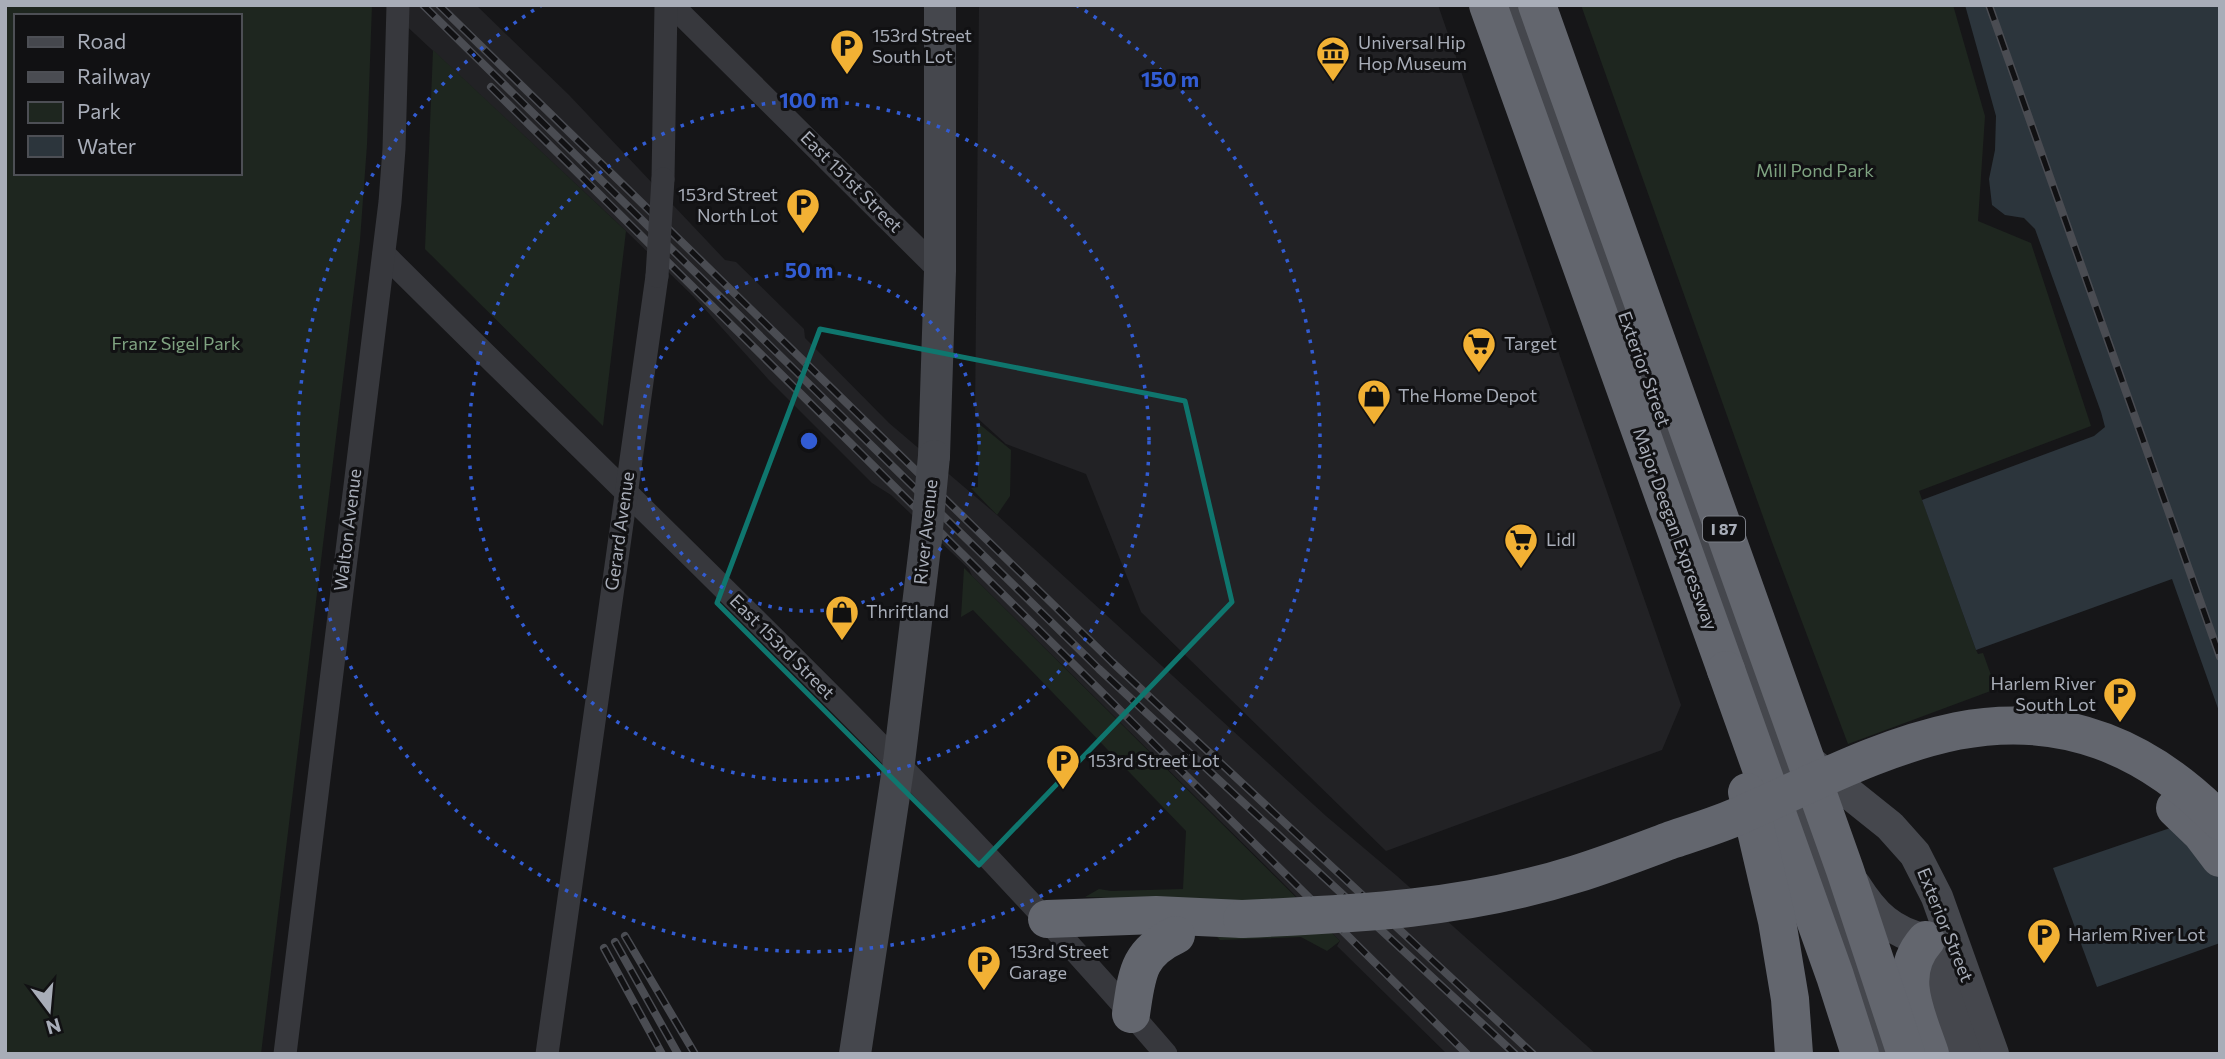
<svg xmlns="http://www.w3.org/2000/svg" width="2225" height="1059" viewBox="0 0 2225 1059" font-family="Commissioner,sans-serif">
	<rect width="100%" height="100%" fill="#161618"/>
	<g fill="#222225">
		<polygon points="384,5 476,5 569,95 725,260 736,262 804,329 805,338 889,423 997,515 1326,816 1397,876 1596,1054 1447,1054 1337,946 1340,941 1281,881 972,576 969,569 891,495 872,483 768,379 693,296 626,231"/>
		<polygon points="979,5 1438,5 1681,705 1662,750 1386,851 1141,612 1086,474 1006,444 975,416"/>
	</g>
	<g fill="#1e261f" fill-rule="evenodd">
		<path d="M5,5H372L367,145L360,240L261,1054H5ZM16,16H240V173H16Z"/>
		<polygon points="1581,5 1953,5 1985,116 1978,221 2031,243 2091,426 1919,491 1976,650 1978,654 1983,653 1996,689 1848,744 1772,542"/>
		<polygon points="433,50 626,231 603,426 425,249"/>
		<polygon points="978,423 1011,450 1010,496 997,515 971,488 978,487"/>
		<polygon points="964,568 1340,941 1327,951 1301,937 1220,940 1182,900 1085,897 1099,889 1111,891 1183,889 1186,831 973,610 961,617"/>
	</g>
	<g fill="#2c353c">
		<polygon points="1965,5 2220,5 2220,714 2172,579 1976,650 1922,500 2094,436 2105,427 2101,412 2035,229 2024,218 2005,215 1992,205 1989,179 1995,150 1996,116"/>
		<polygon points="2220,811 2220,943 2097,987 2053,868"/>
	</g>
	<g fill="none" stroke-linecap="round" stroke-linejoin="round">
		<g stroke="#37383d" stroke-width="23">
			<polyline points="672,5 940,271"/>
			<polyline points="663,179 666,5"/>
			<path d="M384,254C648,517 922,771 1166,1054"/>
			<polyline points="285,1054 390,202 394,149 398,5"/>
			<polyline points="547,1054 657,276"/>
		</g>
		<g stroke="#45474d" stroke-width="32">
			<polyline points="1514,5 1773,733 1789,777 1808,808"/>
			<polyline points="934,456 940,271 940,5"/>
			<polyline points="1810,762 1890,826 1915,854 1937,897 1993,1054"/>
			<polyline points="1794,791 1872,1015 1883,1054"/>
			<path d="M1855,885C1874,915 1891,932 1926,940"/>
			<polyline points="1926,940 1965,1054"/>
			<polyline points="855,1054 899,762 926,539"/>
		</g>
		<g stroke="#63666e" stroke-width="38">
			<polyline points="1488,5 1726,670"/>
			<polyline points="1047,919 1156,915 1242,919"/>
			<path d="M1926,940C1895,975 1917,1015 1930,1054"/>
			<path d="M1131,1014C1137,975 1137,953 1176,935"/>
		</g>
		<g stroke="#4a4c52" stroke-width="8">
			<g id="rail">
				<polyline points="423,5 1099,669 1515,1054"/>
				<polyline points="439,5 1112,662 1533,1054"/>
				<polyline points="1989,5 2220,657"/>
				<polyline points="491,87 1467,1054"/>
				<polyline points="625,936 695,1054"/>
				<polyline points="615,942 678,1054"/>
				<polyline points="604,948 662,1054"/>
			</g>
		</g>
		<use href="#rail" stroke="#111113" stroke-width="5" stroke-dasharray="16" stroke-linecap="butt"/>
		<polyline stroke="#37383d" stroke-width="23" points="657,276 663,179"/>
		<polyline stroke="#45474d" stroke-width="32" points="926,539 934,456"/>
		<g stroke="#63666e" stroke-width="38">
			<polyline points="1537,5 1845,870 1906,1054"/>
			<polyline points="1726,670 1835,976 1860,1054"/>
			<polyline points="1747,792 1777,921 1790,999 1794,1054"/>
			<polyline points="2175,808 2201,833 2220,858"/>
			<path d="M1242,919C1358,914 1465,909 1576,874C1608,864 1639,852 1671,840C1692,833 1715,826 1736,817C1808,786 1879,747 1957,731C2061,711 2147,746 2220,821"/>
		</g>
	</g>
	<path fill="none" stroke="#0f766e" stroke-width="5" stroke-linejoin="round" d="M820,329L1185,401L1232,602L979,865L717,603Z"/>
	<g fill="none" stroke="#325cd3" stroke-width="3.5" stroke-dasharray="3.5 7">
		<circle cx="809" cy="441" r="170"/>
		<circle cx="809" cy="441" r="340"/>
		<path d="M1076 5A511 511 0 1 1 542 5"/>
	</g>
	<defs>
		<g id="parking-pin" transform="scale(1.75)"><path d="M0 17L-7.5 6A9.5 9.5 0 1 1 7.5 6Z" fill="#f2b134" stroke="#111113"/><path d="M-3.5-5.5H1a3.5 3.5 0 0 1 0 7H-1V5.5H-3.5ZM-1-3.4V-.6H.8a1.4 1.4 0 0 0 0-2.8Z" fill="#111"/></g>
		<g id="museum-pin" transform="scale(1.75)"><path d="M0 17L-7.5 6A9.5 9.5 0 1 1 7.5 6Z" fill="#f2b134" stroke="#111113"/><path d="M0-6L6-3V-2H-6V-3ZM-5-1h2V3h-2ZM-1-1h2V3h-2ZM3-1h2V3H3ZM-6 4H6V6H-6Z" fill="#111"/></g>
		<g id="supermarket-pin" transform="scale(1.75)"><path d="M0 17L-7.5 6A9.5 9.5 0 1 1 7.5 6Z" fill="#f2b134" stroke="#111113"/><path d="M-6-5.5h2.5l.6 2H6L4.5 2H-2.5L-4.4-4H-6ZM-1.5 3.2a1.3 1.3 0 1 0 .1 0ZM3 3.2a1.3 1.3 0 1 0 .1 0Z" fill="#111"/></g>
		<g id="shop-pin" transform="scale(1.75)"><path d="M0 17L-7.5 6A9.5 9.5 0 1 1 7.5 6Z" fill="#f2b134" stroke="#111113"/><path d="M-5-2.5h2.3a2.7 3.5 0 0 1 5.4 0H5L5.5 6h-11ZM-1.5-2.5h3a1.5 2.3 0 0 0-3 0Z" fill="#111"/></g>
	</defs>
	<g fill-rule="evenodd">
		<use href="#parking-pin" x="847" y="46"/>
		<use href="#museum-pin" x="1333" y="53"/>
		<use href="#parking-pin" x="803" y="205"/>
		<use href="#supermarket-pin" x="1479" y="344"/>
		<use href="#shop-pin" x="1374" y="396"/>
		<use href="#supermarket-pin" x="1521" y="540"/>
		<use href="#shop-pin" x="842" y="612"/>
		<use href="#parking-pin" x="2120" y="694"/>
		<use href="#parking-pin" x="1063" y="761"/>
		<use href="#parking-pin" x="2044" y="935"/>
		<use href="#parking-pin" x="984" y="962"/>
	</g>
	<g text-anchor="middle" stroke-width="6" stroke-linejoin="round" paint-order="stroke">
		<rect fill="#111113" stroke="#7b7e86" stroke-width="2" x="1703" y="516.5" width="42" height="25" rx="5"/>
		<g font-size="16" font-weight="bold" fill="#a8adb8">
			<text x="1724" y="535">I 87</text>
		</g>
		<g font-size="18" fill="#a8adb8" stroke="#111113" text-anchor="start">
			<text x="872" y="42">153rd Street<tspan x="872" dy="21">South Lot</tspan></text>
			<text x="1358" y="49">Universal Hip<tspan x="1358" dy="21">Hop Museum</tspan></text>
			<text x="778" y="201" text-anchor="end">153rd Street<tspan x="778" dy="21">North Lot</tspan></text>
			<text x="1504" y="350">Target</text>
			<text x="1398" y="402">The Home Depot</text>
			<text x="1546" y="546">Lidl</text>
			<text x="866" y="618">Thriftland</text>
			<text x="2096" y="690" text-anchor="end">Harlem River<tspan x="2096" dy="21">South Lot</tspan></text>
			<text x="1088" y="767">153rd Street Lot</text>
			<text x="2068" y="941">Harlem River Lot</text>
			<text x="1009" y="958">153rd Street<tspan x="1009" dy="21">Garage</tspan></text>
		</g>
		<g font-size="18" fill="#7fa381" stroke="#111113">
			<text x="1815" y="177">Mill Pond Park</text>
			<text x="176" y="350">Franz Sigel Park</text>
		</g>
		<g font-size="18" fill="#a8adb8" stroke="#111113">
			<text transform="translate(851 182) rotate(45)" y="6">East 151st Street</text>
			<text transform="translate(1644 369) rotate(70)" y="6">Exterior Street</text>
			<text transform="translate(1675 529) rotate(70)" y="6">Major Deegan Expressway</text>
			<text transform="translate(348 530) rotate(-83)" y="6">Walton Avenue</text>
			<text transform="translate(620 531) rotate(-82)" y="6">Gerard Avenue</text>
			<text transform="translate(926 532) rotate(-84)" y="6">River Avenue</text>
			<text transform="translate(782 647) rotate(45)" y="6">East 153rd Street</text>
			<text transform="translate(1945 925) rotate(68)" y="6">Exterior Street</text>
		</g>
	</g>
	<circle cx="809" cy="441" r="10" fill="#325cd3" stroke="#111113" stroke-width="3.5"/>
	<g font-size="21" text-anchor="middle" font-weight="bold" fill="#325cd3" stroke="#111113" stroke-width="6" stroke-linejoin="round" paint-order="stroke">
		<text x="1170" y="87">150 m</text>
		<text x="809" y="108">100 m</text>
		<text x="809" y="278">50 m</text>
	</g>
	<rect width="2225" height="1059" fill="none" stroke="#a8adb8" stroke-width="14"/>
	<rect x="14" y="14" width="228" height="161" fill="#111113" stroke="#4d4f55" stroke-width="2"/>
	<rect x="28" y="37" width="35" height="10" fill="#45474d" stroke="#4d4f55" stroke-width="2"/>
	<text x="77" y="49" font-size="21" fill="#a8adb8">Road</text>
	<rect x="28" y="72" width="35" height="10" fill="#4a4c52" stroke="#4d4f55" stroke-width="2"/>
	<text x="77" y="84" font-size="21" fill="#a8adb8">Railway</text>
	<rect x="28" y="102" width="35" height="21" fill="#1e261f" stroke="#4d4f55" stroke-width="2"/>
	<text x="77" y="119" font-size="21" fill="#a8adb8">Park</text>
	<rect x="28" y="136" width="35" height="21" fill="#2c353c" stroke="#4d4f55" stroke-width="2"/>
	<text x="77" y="154" font-size="21" fill="#a8adb8">Water</text>
	<g transform="translate(49 1010) rotate(164)" stroke="#111113" stroke-width="5" paint-order="stroke">
	<path d="M0-5L12 26L0 18L-12 26Z" fill="#a8adb8"/>
	<text y="-10" font-size="19" font-weight="bold" text-anchor="middle" fill="#a8adb8">N</text>
	</g>
</svg>
